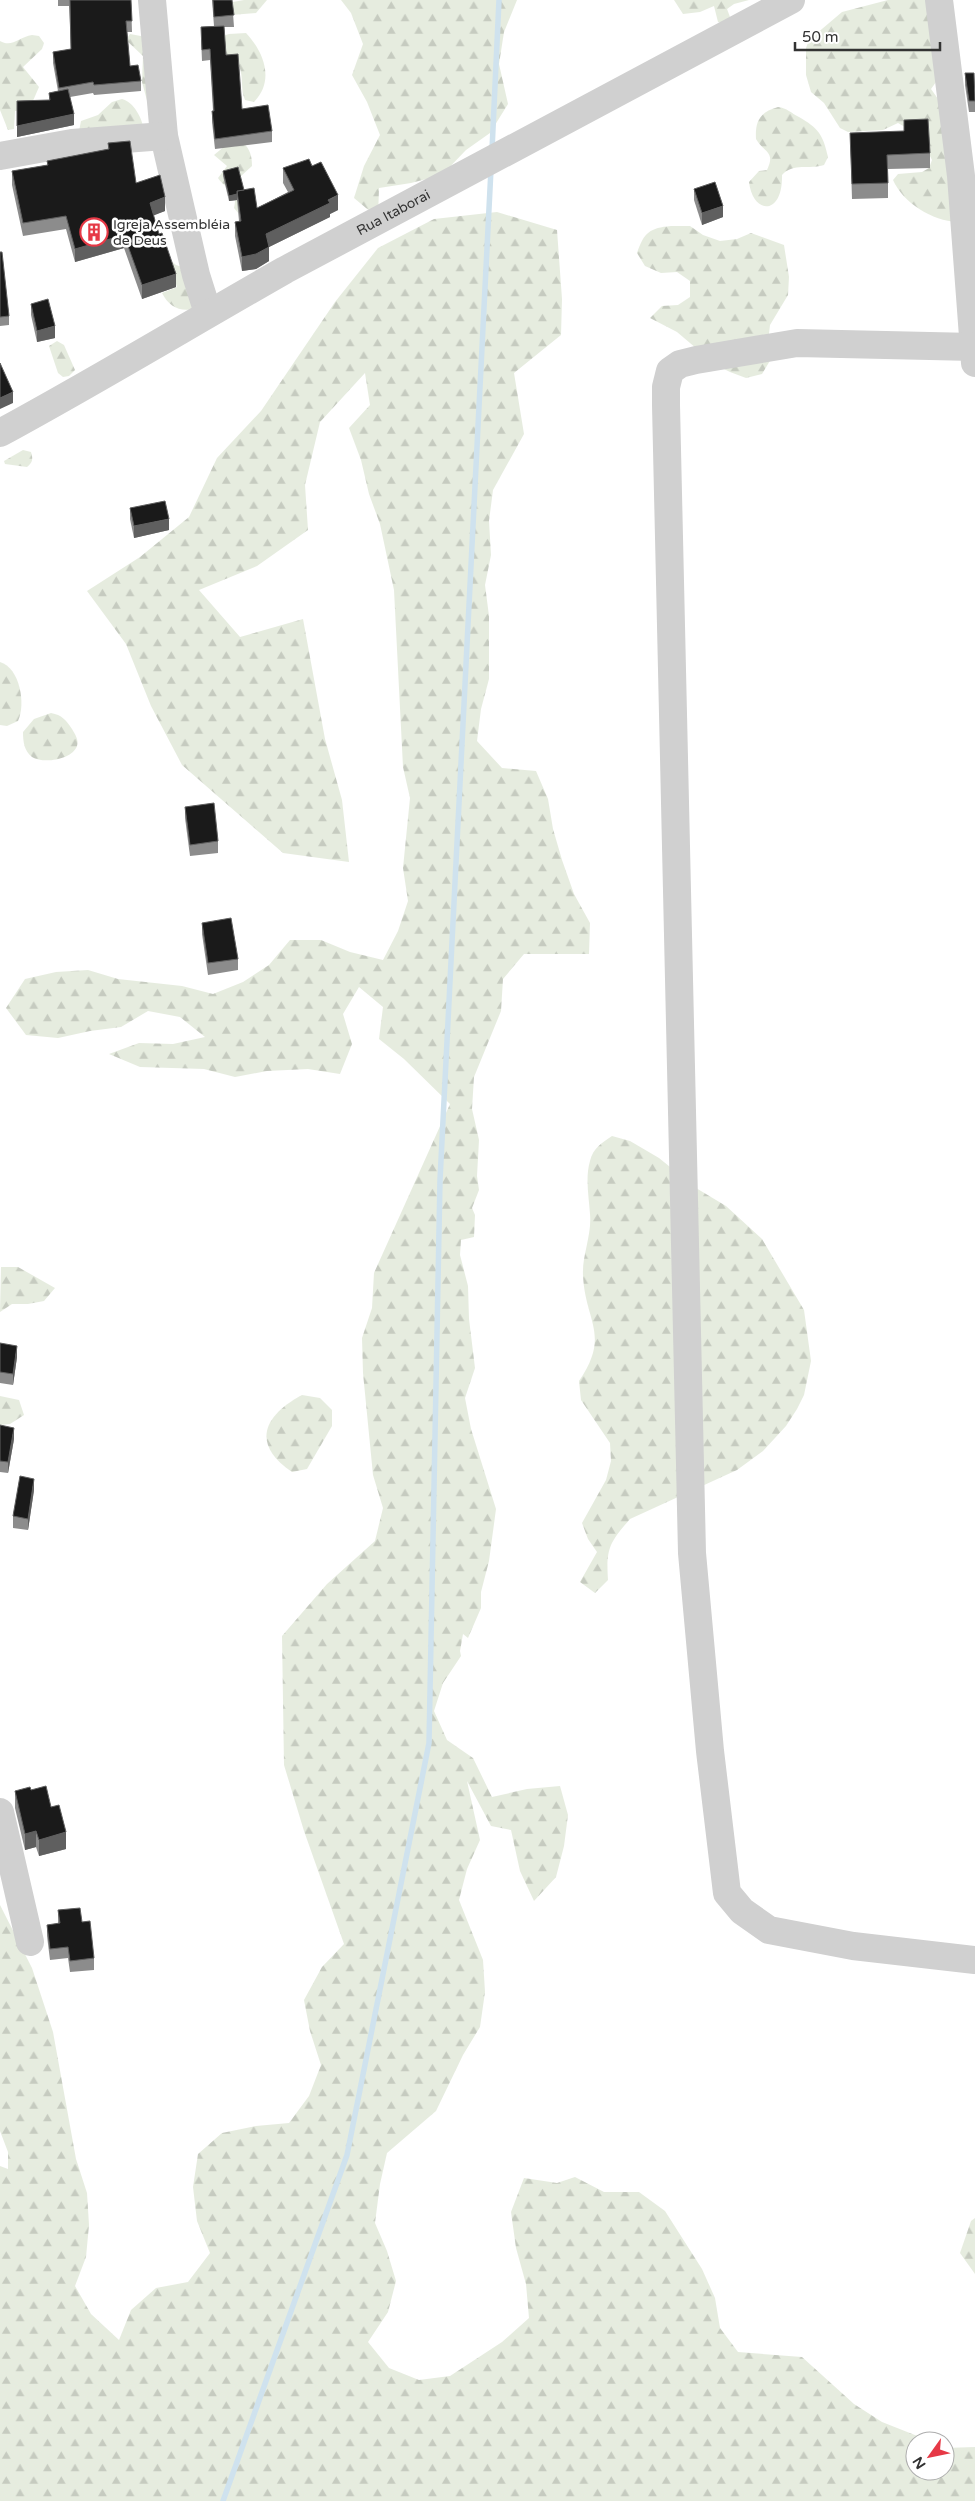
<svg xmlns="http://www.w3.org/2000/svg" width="975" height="2501" viewBox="0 0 975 2501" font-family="'Varela Round',sans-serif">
	<defs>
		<pattern id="forest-firs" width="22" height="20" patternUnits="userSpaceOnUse" patternTransform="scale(1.25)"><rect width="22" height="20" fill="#e6ecdf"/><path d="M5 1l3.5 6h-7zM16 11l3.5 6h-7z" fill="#c6cbc0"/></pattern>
	</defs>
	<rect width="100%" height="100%" fill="#fff"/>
	<g fill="url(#forest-firs)">
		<polygon points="244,0 267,0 256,13 231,15 227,3"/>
		<polygon points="341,0 517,0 504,32 499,64 508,104 490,133 466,150 442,175 411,183 379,188 378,218 354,198 364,166 380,135 367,102 352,75 363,44 351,13"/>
		<polygon points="674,0 749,0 734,4 727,9 730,17 726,25 718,22 714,6 700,12 683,14"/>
		<path d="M888,0H942L936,82L931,89L941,103L957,222C933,221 903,203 893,180L898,174L922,172L929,168L932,160C926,146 912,130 898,123L883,130L848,132L840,128L824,103L811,92L806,75V48L809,40L842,12Z"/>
		<path d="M246,33C264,52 275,81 254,102L245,100C240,89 244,77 239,66L231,64L213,39L229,34Z"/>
		<polygon points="130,34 146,37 149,108 142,82 143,56 126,40"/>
		<path d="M32,35L39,36L44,43L42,49L23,67L39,87L29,110L15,111L14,129L8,130L0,110V41C12,48 19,37 32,35Z"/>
		<path d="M122,99C134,102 142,118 144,130L79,131L81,121L98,115L112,102Z"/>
		<path d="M778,107C787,108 791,113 799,117C818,128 823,134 828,157L824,165C809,170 794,162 782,175C783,216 753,215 749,182L759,171L767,170C776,151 764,153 756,139C755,121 760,112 778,107Z"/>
		<path d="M243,142C250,150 252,155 252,166L240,177L239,214L234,208C239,191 226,190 218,178L227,166L214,155L226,145Z"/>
		<polygon points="497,212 557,230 562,299 561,335 514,373 524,434 493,490 489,521 491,555 485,585 489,616 489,679 481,709 477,741 502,768 536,771 548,799 553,829 562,860 574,894 590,923 589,954 524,954 503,979 501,1011 474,1077 472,1109 479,1140 477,1176 479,1190 472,1208 475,1215 474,1237 461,1240 460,1255 468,1286 469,1319 475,1368 465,1398 471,1429 496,1509 489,1561 481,1592 481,1608 468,1638 463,1634 460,1651 461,1656 443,1683 434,1711 447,1740 473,1758 492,1797 527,1789 560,1786 568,1815 564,1846 556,1877 534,1901 520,1871 511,1830 491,1826 467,1781 480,1840 467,1869 459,1900 483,1960 485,1992 480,2027 463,2055 436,2111 387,2153 380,2184 375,2223 387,2251 396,2281 388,2312 368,2342 389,2368 419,2380 450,2376 502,2342 529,2318 526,2284 516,2248 511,2212 524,2178 557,2183 575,2177 604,2192 639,2192 665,2211 702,2269 715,2298 720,2328 738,2352 802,2357 854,2404 882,2422 930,2441 915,2441 915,2471 945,2471 945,2448 975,2447 975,2501 0,2501 0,2166 8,2169 8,2152 0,2131 0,1905 32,1968 53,2032 76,2159 87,2193 89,2225 86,2257 75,2286 91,2314 119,2340 131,2310 156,2288 188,2282 210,2253 197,2221 193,2187 198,2154 222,2133 256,2126 289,2123 309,2096 321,2065 310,2031 304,2000 322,1967 344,1944 304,1831 284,1765 282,1636 327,1584 375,1541 383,1508 373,1475 363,1373 362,1338 372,1308 374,1273 450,1104 404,1059 379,1039 383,1007 359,987 343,1014 352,1044 340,1074 308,1069 267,1071 235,1077 204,1069 140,1067 109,1054 139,1043 173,1044 205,1037 180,1017 148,1011 121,1027 90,1031 58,1038 26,1035 6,1008 25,979 56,972 88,970 118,979 182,986 213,994 243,982 269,965 290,940 321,940 350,952 383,960 398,931 408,901 403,868 410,798 403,767 394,590 380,524 369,494 361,460 349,428 370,405 365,373 320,422 305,485 308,530 257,566 199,590 240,637 303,619 325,739 342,800 349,862 283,853 182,765 151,706 126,644 87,591 140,557 189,517 217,458 261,411 335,302 378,248 434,219"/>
		<path d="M671,226H690L703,235L720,241L737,239L751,233L784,245L789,277L788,295L770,325L768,342L771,359L762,374L746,378L730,372L716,365L677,332L650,318L662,306L678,305L690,297V281L677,272L661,273L645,266L637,253C644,232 650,228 671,226Z"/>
		<path d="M168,258L176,265L185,268L197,308C181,313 169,307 162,293L177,287Z"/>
		<polygon points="57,341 64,345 75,370 69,376 63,377 58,373 49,346"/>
		<path d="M23,450L31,452C33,459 33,462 27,467L5,464L4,461Z"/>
		<path d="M0,662C20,668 26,704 18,721L7,726L0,725Z"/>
		<path d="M51,713C62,715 66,720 72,729C75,734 79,740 77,746C72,760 43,764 32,757C24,751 23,741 23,732L34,719Z"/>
		<path d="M612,1136L630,1141L659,1158L696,1188L726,1206L762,1239L804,1310L811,1361L804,1395L797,1409L786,1426L763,1451L737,1470L630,1519C609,1543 606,1549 608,1580L595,1593L580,1582L597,1552L588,1539L582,1523L606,1480L611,1461L610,1443L581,1400L579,1381C611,1334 585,1322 583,1275C582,1255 592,1235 590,1214C589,1197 585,1178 590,1161C593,1148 602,1143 612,1136Z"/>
		<polygon points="1,1267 18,1267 55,1288 44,1301 28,1304 12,1304 0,1312"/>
		<path d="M302,1395L320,1398L332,1410V1426L307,1469L292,1472C251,1444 263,1416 302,1395Z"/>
		<polygon points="0,1396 19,1400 24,1415 10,1424 0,1425"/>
		<polygon points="975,2218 975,2274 960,2253 971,2221"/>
	</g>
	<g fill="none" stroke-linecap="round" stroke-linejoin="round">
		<g stroke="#cfe2ee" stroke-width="5.5">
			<polyline points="492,150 499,0"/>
			<polyline points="223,2501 347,2155 429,1743 440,1180 491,169"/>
		</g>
		<g stroke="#d0d0d0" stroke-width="28">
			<polyline points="152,0 164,136 196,275 208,313"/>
			<polyline points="939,0 961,176 975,363"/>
			<polyline points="0,156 72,143 164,136"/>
			<polyline points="974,347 797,343 696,360 680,364 670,371 666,387 666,405 692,1553 710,1751 727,1893 742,1911 769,1930 853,1946 975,1960"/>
			<path id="s1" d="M0,433C96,381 190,324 285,270L791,0"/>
			<polyline points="0,1812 30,1942"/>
		</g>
	</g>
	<g fill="#8c8c8c">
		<polygon points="58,0 131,0 132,32 127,32 130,66 141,81 141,91 94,95 93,93 70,97 74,125 17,137 17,101 49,100 49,93 58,91 53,63 53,52 71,49 69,6 58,6"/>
		<polygon points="212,0 232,0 234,27 224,27 226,55 242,109 272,131 272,142 215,149 212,122 212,111 213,111 210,60 202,61 201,37 201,27 214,26"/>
		<polygon points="965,73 975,93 975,112 969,112 965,85"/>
		<polygon points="904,120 930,153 930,168 888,169 888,198 852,199 850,133 904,131"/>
		<polygon points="108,143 136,183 165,211 153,215 176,287 142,299 124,248 75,262 66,229 23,236 12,185 12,171 47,165 47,161 108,149"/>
		<polygon points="312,166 338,210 330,214 330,217 269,247 269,261 256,269 242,271 235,236 235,222 239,221 237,200 229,201 223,176 223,171 244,190 257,208 288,192 283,183 283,168"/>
		<polygon points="694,189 723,217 702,225 694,200"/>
		<polygon points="0,252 9,316 9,325 0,326"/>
		<polygon points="31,304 55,338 37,342 31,315"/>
		<polygon points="130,508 169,530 134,538 130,519"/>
		<polygon points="185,807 218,841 218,853 190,856 185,818"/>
		<polygon points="202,923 238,959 238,970 208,975 202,934"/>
		<polygon points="0,1343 17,1357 13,1385 0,1383"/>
		<polygon points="0,1425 14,1439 8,1473 0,1472"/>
		<polygon points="34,1490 28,1530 13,1528 13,1516"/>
		<polygon points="31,1790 51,1807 66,1849 39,1856 36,1847 25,1850 15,1808 15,1791"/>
		<polygon points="58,1910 82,1922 94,1958 94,1970 70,1972 68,1958 50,1960 47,1936 47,1925 58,1924"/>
	</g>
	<g fill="#5f5f5f">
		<polygon points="74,114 74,125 17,137 17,126"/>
		<polygon points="237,194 237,200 229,201 229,196"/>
		<polygon points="338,195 338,210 330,214 330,217 269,247 269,261 256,269 242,271 242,257 266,234"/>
		<polygon points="165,197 165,211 150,217 150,203"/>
		<polygon points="723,206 723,217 702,225 702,213"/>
		<polygon points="124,235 124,248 75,262 75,249"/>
		<polygon points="176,274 176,287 142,299 142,285"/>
		<polygon points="55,326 55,338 37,342 37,331"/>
		<polygon points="13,392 13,403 0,409 0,398"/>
		<polygon points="169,519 169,530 134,538 134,526"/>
		<polygon points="17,1346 17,1357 13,1385 13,1374"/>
		<polygon points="14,1428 14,1439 8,1473 8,1462"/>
		<polygon points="34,1479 34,1490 28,1530 28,1519"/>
		<polygon points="36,1831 36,1847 25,1850 25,1834"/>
		<polygon points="66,1832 66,1849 39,1856 39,1840"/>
	</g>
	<g fill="#1a1a1a" stroke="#5f5f5f">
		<polygon points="70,0 131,0 132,21 126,21 130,66 138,65 141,81 94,85 93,82 59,88 53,52 71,49"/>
		<polygon points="213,0 232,0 234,15 214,17"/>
		<polygon points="224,26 226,55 238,54 242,109 268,105 272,131 215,139 212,111 214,111 210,49 202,50 201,27"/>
		<polygon points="965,73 974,73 975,101 969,101"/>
		<polygon points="68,89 74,114 17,126 17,101 50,100 49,93"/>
		<polygon points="928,119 930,153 887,155 888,183 852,184 850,133 904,131 904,120"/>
		<polygon points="130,141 136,183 160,175 165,197 150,203 159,234 162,233 176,274 142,285 124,235 75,249 66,216 23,223 12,171 48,165 47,161 109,149 108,143"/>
		<polygon points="309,159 312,166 321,162 338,195 328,200 330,203 266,234 269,247 256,254 242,257 235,222 241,221 237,191 254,188 257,208 294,190 283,168"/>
		<polygon points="238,167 244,190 237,191 237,194 229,196 223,171"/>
		<polygon points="715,182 723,206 702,213 694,189"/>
		<polygon points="0,252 2,252 9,316 0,317"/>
		<polygon points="48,299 55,326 37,331 31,304"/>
		<polygon points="0,363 13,392 0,398"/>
		<polygon points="165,501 169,519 134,526 130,508"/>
		<polygon points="214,803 218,841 190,845 185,807"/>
		<polygon points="231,918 238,959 208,963 202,923"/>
		<polygon points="0,1343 17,1346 13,1374 0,1372"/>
		<polygon points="0,1425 14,1428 8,1462 0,1461"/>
		<polygon points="20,1476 34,1479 28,1519 13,1516"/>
		<polygon points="46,1786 51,1807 59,1805 66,1832 39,1840 36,1831 25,1834 15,1791 30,1787 31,1790"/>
		<polygon points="80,1908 82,1922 90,1921 94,1958 70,1961 68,1947 50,1949 47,1925 60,1923 58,1910"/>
	</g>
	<defs>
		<g id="building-ring" transform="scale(1.4375)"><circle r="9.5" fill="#fff" stroke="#e63946" stroke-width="1.5"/><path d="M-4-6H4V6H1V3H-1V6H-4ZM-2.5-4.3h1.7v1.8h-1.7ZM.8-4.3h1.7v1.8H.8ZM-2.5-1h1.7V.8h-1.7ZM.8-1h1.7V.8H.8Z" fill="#e63946"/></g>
	</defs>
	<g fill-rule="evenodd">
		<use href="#building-ring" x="94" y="232"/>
	</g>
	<g text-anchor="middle" stroke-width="5" stroke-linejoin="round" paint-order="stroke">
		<g font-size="14" fill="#333" stroke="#fff">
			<text dy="5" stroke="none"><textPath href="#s1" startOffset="451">Rua Itaborai</textPath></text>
		</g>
		<g font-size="14" fill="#333" stroke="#fff" text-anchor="start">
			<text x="113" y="229">Igreja Assembléia<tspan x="113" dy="16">de Deus</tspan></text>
		</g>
	</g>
	<g transform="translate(930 2456) rotate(237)"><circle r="24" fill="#ffffff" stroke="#adadad"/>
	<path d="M0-4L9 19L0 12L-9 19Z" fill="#e63946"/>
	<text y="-8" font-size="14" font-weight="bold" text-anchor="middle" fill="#333333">N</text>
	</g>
	<path d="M795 42v8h145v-8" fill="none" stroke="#333333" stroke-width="2.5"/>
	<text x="802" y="42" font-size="15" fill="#333333" stroke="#ffffff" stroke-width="4" paint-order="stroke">50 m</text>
</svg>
